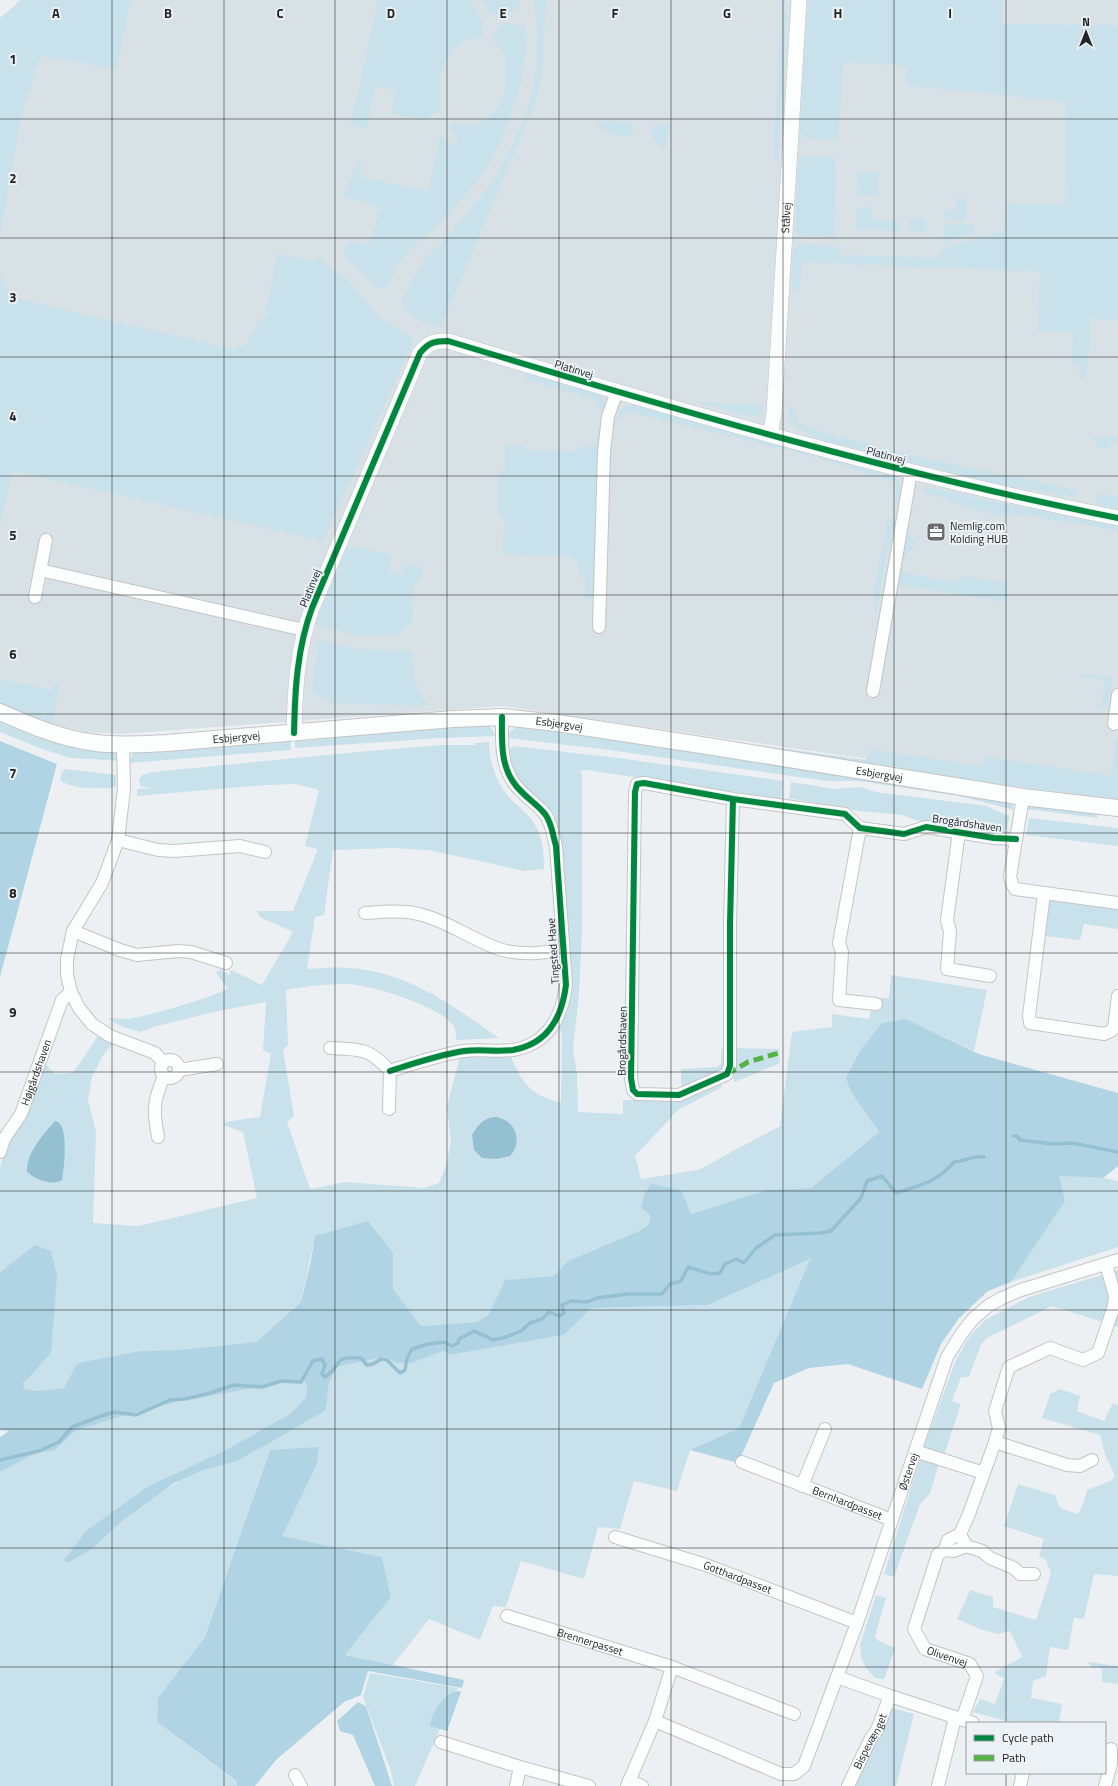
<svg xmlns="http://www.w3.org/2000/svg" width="1118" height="1786" viewBox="0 0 1118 1786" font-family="'Titillium Web',sans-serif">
	<rect width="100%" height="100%" fill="#edf0f2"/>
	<polygon fill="#d8e1e5" points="21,0 1118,0 1118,795 501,706 122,734 86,732 43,722 0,701 0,18"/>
	<g fill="#c9e1eb">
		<polygon points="21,0 130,0 117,69 40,56 21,117 0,236 0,18"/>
		<path d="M378,0H469C476,12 487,21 482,37C477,37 471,37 467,40C443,51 435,84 442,107L423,121L392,113L395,90L375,86L367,129L351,125Z"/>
		<polygon points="482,0 520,0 519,9 494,15 487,10"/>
		<path d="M534,0H546L542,68L539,89L535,103L441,327C425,322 406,318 402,300L422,263L451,232L491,185L507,157L526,115L533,87L538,53L537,28Z"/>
		<polygon points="782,0 785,0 785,12 787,15 778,161 773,161"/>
		<path d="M808,0H1003L1002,24L1118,25V320L1091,319L1086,380L1081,379L1078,364H1072L1073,333L1038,331L1040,272L802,262L799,293L792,286L793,248L799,244L839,247L842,255L940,258L942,249L1004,231L1006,203L1065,204L1067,102L906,85L907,66L844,62L838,138C830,143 806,140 799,133Z"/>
		<path d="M505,23L524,26L527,34L522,80L503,138L483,174L441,223L415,244L397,264L389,284L384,289L376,287L343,255L346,244L352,242L370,244L380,207L343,196L357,162L361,163L360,177L428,191L440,136L452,146L454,141L460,139L450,128L454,123C493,141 519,81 502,51C500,46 495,43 492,40L497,28Z"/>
		<path d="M598,121L628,122L632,125L633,132C624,141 611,132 600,128L598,126Z"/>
		<path d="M656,125H670L664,149C657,144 652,140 651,131Z"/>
		<polygon points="799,155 834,158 836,165 835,237 797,235 795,233"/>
		<polygon points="858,171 878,173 878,194 857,196"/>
		<polygon points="956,199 966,199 965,221 946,220 945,210 956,211"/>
		<polygon points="872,206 872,219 900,222 900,231 856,229 857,210"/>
		<polygon points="909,218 926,218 927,232 911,231"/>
		<polygon points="945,223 974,225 974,233 943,242"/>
		<polygon points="277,254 316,261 317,256 346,279 384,321 412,337 412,344 323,541 12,471 0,525 0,271 7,291 15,298 232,349 247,344 260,318 265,318"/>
		<path d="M525,373L599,394C608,402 606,410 605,422L600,421L602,412L592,399L524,379Z"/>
		<path d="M696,402L765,405C763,412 757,416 751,417Z"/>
		<polygon points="635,405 895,477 900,483 899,503 895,507 897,483 811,456 632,413 625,413 620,421 616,421 620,411 625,406"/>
		<polygon points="789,406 795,409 797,422 821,432 926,459 1078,490 1075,497 997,484 822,440 795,427 788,419"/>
		<polygon points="599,429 603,429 597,599 585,598 585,578 580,578 578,560 572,560 571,556 503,554 504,517 498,517 499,470 505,470 505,445 522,445 523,450 579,451 580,446 595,446"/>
		<polygon points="1094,437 1118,437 1118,441 1111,441 1110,449 1097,446"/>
		<polygon points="926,487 1026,508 1026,506 1118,525 1118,531 1026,515 1006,514 1004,516 976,510 923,491 923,488"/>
		<polygon points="1098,494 1118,496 1118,509 1100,506 1096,500"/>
		<path d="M888,519L895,521L884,566L876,616C869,597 884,541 888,519Z"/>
		<polygon points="910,536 914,542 911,551 906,552 902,572 956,583 963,576 1008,583 1006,602 898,585 895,581 906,538"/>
		<polygon points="354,546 388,554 391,558 389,572 401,576 405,565 414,565 424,569 421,577 413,584 412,623 394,635 357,636 315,624 346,548"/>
		<polygon points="321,640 355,649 412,651 414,681 427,706 331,703 312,691 318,642"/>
		<polygon points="1084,673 1113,678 1107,707 1098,710 1096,706 1102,703 1105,680 1078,676"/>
		<polygon points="0,679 52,690 56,682 60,684 51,727 0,706"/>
		<polygon points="0,718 111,750 120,759 120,761 71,758 39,748 0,732"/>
		<polygon points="488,724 497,736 441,738 295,748 295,741 316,740 345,734"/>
		<polygon points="517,727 566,731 1010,798 1014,810 959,796 859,781 827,781 602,749 507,738 510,731"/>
		<polygon points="1118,734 1118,800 943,777 759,748 759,745 866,760 869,749 982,766 984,756 1111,776"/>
		<polygon points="243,740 267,744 291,741 291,750 129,763 132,755 140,749"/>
		<path d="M489,742C489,762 496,782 510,798C518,807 529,814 535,825C543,837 544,855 544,869L525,871L429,850L392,848L333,850L324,915L315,917L307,969C321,968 335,967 349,968C409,972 451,1005 499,1038L456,1040C456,1037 456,1031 455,1028C445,1007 370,985 348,984C326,984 307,986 286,990L288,1045L283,1050L294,1116L287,1122L310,1189L345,1182L424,1188L439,1183L446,1166L451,1142L447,1106L460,1057L510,1055C521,1081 531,1097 561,1102L562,1035L558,1026L566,1012L570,998L561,845L519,782L509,762L511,761L509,751L513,746L618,758L783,781L781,799L774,801V798L762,796L761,800L756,795L586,770L579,771L582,773V932L579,995L573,1049L577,1074L578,1112L623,1114V1100H679L721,1083L722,1087L678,1110L635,1156L641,1179L698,1170L780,1126L792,1032L832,1027V1014L869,1019L871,1009L876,1008L877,998H889L891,975L987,990L974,1051L906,1019L882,1023L861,1049L851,1092L879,1132L811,1188L766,1190L691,1214L644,1195L641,1206L643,1210L650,1214L651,1216L648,1225L639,1231L568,1261L553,1276L506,1280L489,1314L477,1322L421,1326L393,1289V1253L315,1236L301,1302L256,1342L178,1350L140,1351L82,1362L76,1365L64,1388L37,1391L25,1389L23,1386C24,1381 46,1358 51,1353L5,1267L0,1272V1168L8,1140L45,1064L55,1074L73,1073L98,1036L114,1042L102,1057L92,1077L88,1100L96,1132L93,1223L138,1226L257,1198L243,1132L223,1125L226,1122L260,1117L271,1054L263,1050L266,1002L218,1011L153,1027L141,1032L122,1027L108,1018C114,1018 121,1019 127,1019C141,1018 219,996 228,988L216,973L220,969L229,975L231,970L262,985L293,932L260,917L257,911H293L318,849L305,846L319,790L296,784L266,785L137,796V789L152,788L140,786L139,779L142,775L153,772L357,752L442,745H475V743Z"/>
		<path d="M65,769L116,775V787C103,789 68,790 60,779L62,772Z"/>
		<polygon points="791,782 835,789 860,787 876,792 986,806 1009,816 1007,830 1001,832 931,820 920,822 903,815 850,810 789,798"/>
		<polygon points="1029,805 1099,810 1097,818 1035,810 1025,810"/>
		<polygon points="1029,818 1118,828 1118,846 1026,835"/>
		<polygon points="1053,899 1118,908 1118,929 1084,924 1080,940 1046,936 1047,913 1050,900"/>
		<polygon points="734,1048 779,1049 780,1063 735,1082 733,1076"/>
		<polygon points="721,1049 724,1049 723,1070 681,1089 681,1069 717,1067 721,1064"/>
		<polygon points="1059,1176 1103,1178 1118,1181 1118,1247 1011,1282 1065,1201"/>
		<polygon points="810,1259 739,1428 690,1450 677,1491 634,1481 620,1529 598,1527 584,1579 521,1561 506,1607 493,1606 480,1640 429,1619 393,1665 345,1655 391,1597 382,1557 281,1536 317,1464 319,1448 270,1450 253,1498 255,1500 205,1637 158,1699 157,1722 236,1782 237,1786 0,1786 0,1472 36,1453 54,1451 75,1431 119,1417 181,1401 300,1380 307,1384 306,1397 290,1414 222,1452 99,1527 211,1463 237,1461 277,1439 326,1410 329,1383 337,1367 384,1357 397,1363 412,1363 443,1351 450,1355 564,1335 590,1308 708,1305"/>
		<polygon points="1118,1270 1118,1327 1052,1306 987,1338 981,1344 969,1377 961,1377 952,1401 961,1404 944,1455 924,1447 955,1362 969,1337 985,1320 1029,1297"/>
		<polygon points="1060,1389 1080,1396 1077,1411 1104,1421 1113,1403 1118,1405 1118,1576 1094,1574 1084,1619 1074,1618 1068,1650 1050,1647 1046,1676 1033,1681 1031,1698 1062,1704 1059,1723 1014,1723 973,1712 980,1699 995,1704 1004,1678 997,1675 995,1672 1022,1657 1010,1631 997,1634 980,1629 957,1619 970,1590 993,1597 993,1607 1036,1620 1051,1573 1046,1560 1039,1556 1044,1539 1004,1526 1018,1484 1055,1495 1060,1508 1078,1514 1084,1502 1087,1490 1110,1481 1115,1477 1105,1454 1100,1435 1042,1418 1050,1394"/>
		<polygon points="921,1456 939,1464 930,1493 920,1504 894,1577 884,1574"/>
		<polygon points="876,1595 886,1598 875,1636 877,1640 895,1648 884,1679 875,1678 866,1668 861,1658 860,1645"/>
		<polygon points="1090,1662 1116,1666 1118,1667 1118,1684 1102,1682 1102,1669 1096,1667 1094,1669 1088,1663"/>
		<polygon points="370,1673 458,1688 415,1786 394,1786 390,1768 363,1697"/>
		<polygon points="891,1708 914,1714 896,1786 852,1786"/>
	</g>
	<g fill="#b0d4e3">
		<polygon points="0,741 57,764 0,977"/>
		<polygon points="906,1019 979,1054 1118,1093 1118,1166 1103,1178 1059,1176 1065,1201 1011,1282 988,1291 959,1318 941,1344 922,1389 848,1364 809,1368 774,1383 738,1463 690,1450 739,1428 810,1259 708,1305 591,1308 564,1335 450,1355 443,1351 412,1363 397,1363 384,1357 337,1367 329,1383 326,1410 277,1439 237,1461 203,1470 174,1483 123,1520 92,1549 67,1563 64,1560 86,1531 149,1486 222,1452 290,1414 306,1397 307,1384 299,1380 181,1401 119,1417 75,1431 54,1451 36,1453 0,1472 0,1437 9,1431 0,1430 0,1272 35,1245 51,1251 57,1275 51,1353 23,1384 25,1389 37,1391 64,1388 76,1365 82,1362 140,1351 178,1350 256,1342 301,1302 311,1260 315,1236 368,1221 393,1253 393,1289 421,1326 477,1322 489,1314 505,1280 553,1276 568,1261 639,1231 648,1225 651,1216 641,1208 644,1195 651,1184 681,1190 691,1214 766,1190 811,1188 879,1132 851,1092 846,1078 861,1049 882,1023"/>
		<polygon points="319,1447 317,1464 282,1536 382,1557 391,1597 345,1655 464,1680 462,1688 368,1671 361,1695 344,1702 276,1760 255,1786 237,1786 236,1781 157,1722 158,1698 205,1637 270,1450"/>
		<path d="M458,1691L461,1692L447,1731L430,1726C431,1713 444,1693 458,1691Z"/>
		<polygon points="358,1702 366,1706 392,1786 375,1786 353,1735 340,1731 337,1721"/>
	</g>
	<g fill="#95c0d2">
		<path d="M496,1117C516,1120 523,1142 510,1156L497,1159L482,1158L474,1150L472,1135C477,1125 485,1117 496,1117Z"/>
		<path d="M55,1121C56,1121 60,1123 60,1124C68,1133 64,1169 62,1180C52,1186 36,1180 27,1172C26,1153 43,1135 55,1121Z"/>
	</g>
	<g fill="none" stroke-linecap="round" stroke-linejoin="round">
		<g stroke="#95c0d2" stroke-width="3.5">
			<polyline points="1013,1136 1017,1136 1020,1140 1054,1144 1072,1143 1118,1152"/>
			<path d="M0,1460L39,1451L59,1442L72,1427L104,1415L115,1412L136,1415L170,1400L185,1399L207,1394L234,1385L262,1387L281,1381L301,1382L313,1361L322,1359L325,1365L322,1374L325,1377C344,1364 331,1356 361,1358L367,1365L373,1364L381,1359L387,1360L400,1373L405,1370L407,1358L412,1349L428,1344L444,1342L452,1346L458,1343L459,1339L474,1331C481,1336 484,1333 492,1340L506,1337L521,1331L530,1323L542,1319L549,1312L559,1316L564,1313L562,1305L571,1301L587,1302L597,1298L628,1294H662L670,1284L681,1281L688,1267L711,1274L720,1273L725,1264L736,1259L744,1263L756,1248L775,1235L820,1233L831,1231L861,1198L867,1181L882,1176L896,1193C921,1185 937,1182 954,1162C966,1161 973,1155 984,1157"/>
		</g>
		<g stroke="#c3c5c6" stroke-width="14">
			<g id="minor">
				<polyline points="40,570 304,630"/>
				<polyline points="35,597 46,540"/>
				<polyline points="599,627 604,452 608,416 617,392"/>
				<polyline points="873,691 911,472"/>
				<polyline points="1114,724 1118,695"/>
				<polyline points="123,745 124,789 118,840 102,883 73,931 67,959 67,975 71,992 79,1008 92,1024 110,1036 155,1053 163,1062"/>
				<polyline points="1023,797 1010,877 1012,884 1015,889 1118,903"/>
				<polyline points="733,799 730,924 730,1066 727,1074 679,1095 637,1094 633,1090 631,1078 635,792 637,784 644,783 733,799 845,814 860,828 904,834 926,827 994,838 1016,839"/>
				<polyline points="860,828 839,943 842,952 839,1000 876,1004"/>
				<polyline points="959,832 947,920 950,932 947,969 990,976"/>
				<polyline points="118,840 158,850 174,851 240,846 265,852"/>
				<polyline points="1044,893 1029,1016 1030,1023 1104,1034 1111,1031 1114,1028 1118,996"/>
				<path d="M365,913C381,912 398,910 414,913C445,919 470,939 499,949C520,956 542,953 563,950"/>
				<polyline points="73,931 120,950 137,955 178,951 191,952 226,963"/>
				<path d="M330,1048C360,1049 369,1048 390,1071L389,1109"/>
				<circle cx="170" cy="1069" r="9"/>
				<polyline points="179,1070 217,1064"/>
				<path d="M390,1071C415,1063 438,1055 464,1051C480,1049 497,1052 513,1050C548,1044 562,1017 566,985L556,846C553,836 552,823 545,814C536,803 522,795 514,783C500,764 502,739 502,717"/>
				<path d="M158,1137C153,1110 153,1102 164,1076"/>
				<path id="s1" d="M0,1152L4,1139L21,1114L62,1000L71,992"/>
				<polyline points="995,1442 1067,1465 1080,1466 1092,1460"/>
				<polyline points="915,1451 984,1473"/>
				<path id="s2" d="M742,1462L892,1520"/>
				<polyline points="802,1486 825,1429"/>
				<polyline points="960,1534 966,1546 954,1551 945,1550 948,1540 960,1534 969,1514 995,1442 999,1428 995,1411 1009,1367 1050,1348 1083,1360 1098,1353 1114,1306 1115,1296 1106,1264"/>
				<path id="s3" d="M615,1537L706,1565L857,1623"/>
				<polyline points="966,1546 982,1551 990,1558 1014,1568 1020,1574 1034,1574"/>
				<path id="s4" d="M945,1550L938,1554L914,1629L925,1649L970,1664L977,1676L962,1720"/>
				<path id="s5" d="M507,1616L672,1667L794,1714"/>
				<polyline points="837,1677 890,1696 973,1723"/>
				<path id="s6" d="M655,1721L781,1774H794L804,1766L857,1623L947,1357L962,1333L973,1319L988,1306L1002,1298L1021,1290L1118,1260"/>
				<polyline points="441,1742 520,1767 589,1786"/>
				<polyline points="295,1775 301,1786"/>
				<polyline points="629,1781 642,1786"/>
				<polyline points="516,1786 520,1767"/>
				<polyline points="627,1786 655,1721 672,1667"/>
				<path id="s7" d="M848,1786L870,1740L877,1730L890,1696"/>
				<polyline points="938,1786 955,1718"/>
				<polyline points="1020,1786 1023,1773"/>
				<polyline points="1105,1786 1111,1764 1111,1749"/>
			</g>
		</g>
		<g stroke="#c3c5c6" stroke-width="16">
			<g id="tertiary">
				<path id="s8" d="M770,435L774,414L799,0"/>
				<path d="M294,733C295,689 297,649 312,608L420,353C429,342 435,341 448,341C669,408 891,473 1118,518"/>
			</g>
		</g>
		<g stroke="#c3c5c6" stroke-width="18">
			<g id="secondary">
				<path id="s9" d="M0,712C32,726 62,739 96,743C120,746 144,744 167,743L453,719L502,717L557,723L714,747L1023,797L1118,808"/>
			</g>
		</g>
		<use href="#minor" stroke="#fcfdfd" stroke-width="12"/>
		<use href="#tertiary" stroke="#fcfdfd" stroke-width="15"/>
		<use href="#secondary" stroke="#fcfdfd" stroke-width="16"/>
		<polyline stroke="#55b245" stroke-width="5" stroke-dasharray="10 5" stroke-linecap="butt" points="727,1074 748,1062 779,1053"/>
		<g stroke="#ebf1f4" stroke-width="8">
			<g id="cycleway">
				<path d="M294,733C295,689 297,649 312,608L420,353C429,342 435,341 448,341C669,408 891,473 1118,518"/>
				<polyline points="733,799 730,924 730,1066 727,1074 679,1095 637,1094 633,1090 631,1078 635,792 637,784 644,783 733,799 845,814 860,828 904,834 926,827 994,838 1016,839"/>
				<path d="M390,1071C415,1063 438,1055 464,1051C480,1049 497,1052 513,1050C548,1044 562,1017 566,985L556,846C553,836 552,823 545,814C536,803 522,795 514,783C500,764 502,739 502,717"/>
			</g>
		</g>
		<use href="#cycleway" stroke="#00873e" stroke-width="6"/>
	</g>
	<path fill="none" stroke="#222425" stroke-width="1" stroke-opacity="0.55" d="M112,0V1786M224,0V1786M335,0V1786M447,0V1786M559,0V1786M671,0V1786M783,0V1786M894,0V1786M1006,0V1723M0,119H1118M0,238H1118M0,357H1118M0,476H1118M0,595H1118M0,714H1118M0,833H1118M0,953H1118M0,1072H1118M0,1191H1118M0,1310H1118M0,1429H1118M0,1548H1118M0,1667H1118M1006,1773V1786"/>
	<defs>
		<g id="office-square" transform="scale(1)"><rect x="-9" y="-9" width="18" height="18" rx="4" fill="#696b6d" stroke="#ebf1f4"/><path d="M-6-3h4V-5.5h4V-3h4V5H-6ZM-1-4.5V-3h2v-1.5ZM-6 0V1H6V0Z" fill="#fff"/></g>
	</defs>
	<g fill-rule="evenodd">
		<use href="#office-square" x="936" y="532"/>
	</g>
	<g text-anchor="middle" stroke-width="4" stroke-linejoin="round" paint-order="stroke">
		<g font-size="11" fill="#222425" stroke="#ebf1f4">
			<text dy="4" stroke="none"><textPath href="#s8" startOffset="218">Stålvej</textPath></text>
			<text transform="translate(574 369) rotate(17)" y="4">Platinvej</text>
			<text transform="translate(886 455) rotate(15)" y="4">Platinvej</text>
			<text transform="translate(310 588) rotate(-68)" y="4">Platinvej</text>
			<text dy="4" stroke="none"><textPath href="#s9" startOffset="566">Esbjergvej</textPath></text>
			<text dy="4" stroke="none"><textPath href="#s9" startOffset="242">Esbjergvej</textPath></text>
			<text dy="4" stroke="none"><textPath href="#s9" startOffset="890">Esbjergvej</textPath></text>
			<text transform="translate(967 823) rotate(8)" y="4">Brogårdshaven</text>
			<text transform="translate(553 951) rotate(-94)" y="4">Tingsted Have</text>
			<text transform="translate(622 1041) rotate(-89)" y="4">Brogårdshaven</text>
			<text dy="4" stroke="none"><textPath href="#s1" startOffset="88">Højgårdshaven</textPath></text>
			<text dy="4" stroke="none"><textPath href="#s6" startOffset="475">Østervej</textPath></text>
			<text dy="4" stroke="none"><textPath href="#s2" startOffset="113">Bernhardpasset</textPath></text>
			<text dy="4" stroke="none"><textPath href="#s3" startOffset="129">Gotthardpasset</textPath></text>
			<text dy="4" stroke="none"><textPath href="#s5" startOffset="87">Brennerpasset</textPath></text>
			<text dy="4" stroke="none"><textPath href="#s4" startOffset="133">Olivenvej</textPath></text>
			<text dy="4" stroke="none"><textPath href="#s7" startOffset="50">Bispevænget</textPath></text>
		</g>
		<g font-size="11" fill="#222425" stroke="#ebf1f4" text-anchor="start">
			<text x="950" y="530">Nemlig.com<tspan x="950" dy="13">Kolding HUB</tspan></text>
		</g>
	</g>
	<g font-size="13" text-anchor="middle" font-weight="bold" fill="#222425" stroke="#ebf1f4" stroke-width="4" stroke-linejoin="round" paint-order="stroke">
		<text x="56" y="18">A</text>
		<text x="168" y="18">B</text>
		<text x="280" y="18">C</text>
		<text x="391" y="18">D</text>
		<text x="503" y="18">E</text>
		<text x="615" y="18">F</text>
		<text x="727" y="18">G</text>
		<text x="838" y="18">H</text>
		<text x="950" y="18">I</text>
		<text x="13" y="64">1</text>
		<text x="13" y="183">2</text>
		<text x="13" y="302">3</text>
		<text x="13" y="421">4</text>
		<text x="13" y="540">5</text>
		<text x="13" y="659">6</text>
		<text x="13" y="778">7</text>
		<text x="13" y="898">8</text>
		<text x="13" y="1017">9</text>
	</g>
	<rect x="966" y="1722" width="140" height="52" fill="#ebf1f4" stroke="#9b9fa1"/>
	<rect x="974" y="1735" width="20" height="6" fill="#00873e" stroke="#9b9fa1"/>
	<text x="1002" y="1742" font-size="12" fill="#222425">Cycle path</text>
	<rect x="974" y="1755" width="20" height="6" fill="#55b245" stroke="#9b9fa1"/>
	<text x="1002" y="1762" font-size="12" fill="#222425">Path</text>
	<g transform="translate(1086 32)" stroke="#ebf1f4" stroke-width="3" paint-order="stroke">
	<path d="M0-3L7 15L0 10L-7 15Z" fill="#222425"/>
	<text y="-6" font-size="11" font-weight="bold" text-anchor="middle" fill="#222425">N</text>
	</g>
</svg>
